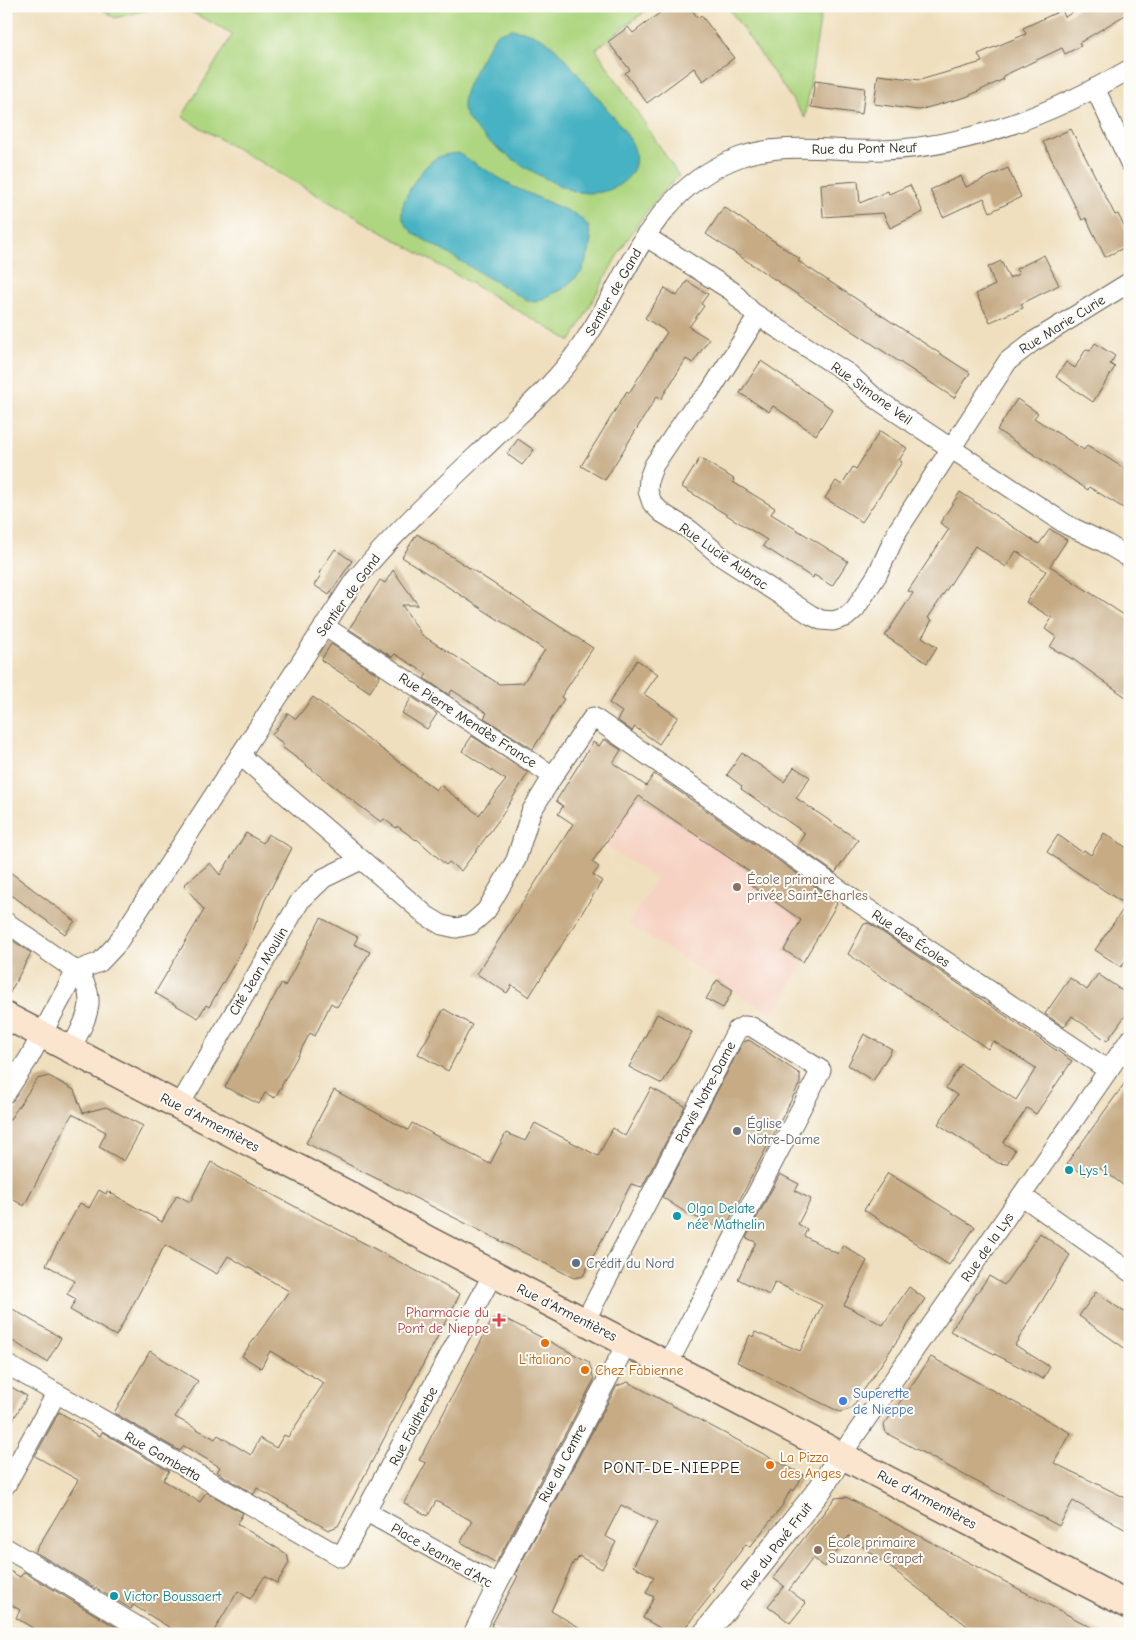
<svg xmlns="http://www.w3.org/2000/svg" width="1136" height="1640" viewBox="0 0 1136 1640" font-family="'Comic Neue',sans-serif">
	<rect width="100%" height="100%" fill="#fdfcf7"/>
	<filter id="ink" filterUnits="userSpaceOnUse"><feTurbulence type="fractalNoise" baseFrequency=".02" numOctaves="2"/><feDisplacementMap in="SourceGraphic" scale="10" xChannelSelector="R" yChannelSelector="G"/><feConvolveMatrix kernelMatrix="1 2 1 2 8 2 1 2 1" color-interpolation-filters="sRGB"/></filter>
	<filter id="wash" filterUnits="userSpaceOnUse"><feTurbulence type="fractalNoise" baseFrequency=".0096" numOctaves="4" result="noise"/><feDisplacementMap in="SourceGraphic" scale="20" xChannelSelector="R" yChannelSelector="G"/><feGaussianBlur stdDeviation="1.12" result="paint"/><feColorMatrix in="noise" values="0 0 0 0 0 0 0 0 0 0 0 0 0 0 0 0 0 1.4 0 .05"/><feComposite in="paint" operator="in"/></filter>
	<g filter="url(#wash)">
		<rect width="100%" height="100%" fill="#efdfbe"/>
		<polygon fill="#f6d2c3" points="654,774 834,896 837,904 776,1011 768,1012 628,924 656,879 605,845"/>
		<g fill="#aed680" stroke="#65794e">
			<polygon points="97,6 163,6 115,18"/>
			<path d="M180,6H652L596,49L679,176C630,220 603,284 571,341L182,117L233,34Z"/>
			<polygon points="727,6 822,6 805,118"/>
		</g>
		<g fill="#46b2c3" stroke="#316770">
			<path d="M512,29C549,35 558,50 580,77C586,85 594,92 600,100C610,114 624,128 632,143C637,154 637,166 630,175C617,191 598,195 579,192C553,188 463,134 463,106C462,87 486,51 496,34Z"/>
			<path d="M458,153L514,187L577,215L588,225L591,239L589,253L581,273L563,289L536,302L526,300L413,233C408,227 402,222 402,213C401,199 421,169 433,160C440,155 449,154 458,153Z"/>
		</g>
		<g id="blocks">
			<g fill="#c6ab85">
				<polygon points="669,6 689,6 698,18 701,15 734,58 703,81 694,68 647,103 625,73 630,70 608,42 628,27 633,33"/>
				<polygon points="1082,6 1130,6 1130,12 1079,43 1081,46 1065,54 1062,48 1003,76 1004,79 966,97 919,110 874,104 878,75 920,80 982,62 978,54 1026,34 1023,28 1062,10 1065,17"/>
				<polygon points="815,81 865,88 862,114 811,107"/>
				<polygon points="1071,129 1115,215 1118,214 1130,238 1130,245 1105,257 1086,218 1082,220 1043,142"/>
				<polygon points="1008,168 1021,197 990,212 984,198 943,217 930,190 961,176 966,187"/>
				<polygon points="858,181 860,203 888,191 889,194 910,185 923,212 890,228 883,213 823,217 821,184"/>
				<polygon points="724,207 800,259 798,261 970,373 954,398 706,234"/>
				<polygon points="1044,255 1059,285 1021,304 1023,308 990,322 976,294 995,285 988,267 1001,261 1009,278 1019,274 1016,269"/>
				<polygon points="687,281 708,294 701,304 704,306 689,327 709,339 693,363 686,359 661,399 657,396 605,480 581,466 627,391 629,393 667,332 645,318 665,288 677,296"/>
				<polygon points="1095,343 1115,356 1110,364 1115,367 1093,402 1056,377 1066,362 1075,368 1086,349 1090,351"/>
				<polygon points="761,361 832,409 816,435 773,406 769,412 740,393"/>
				<polygon points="1017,399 1038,413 1034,418 1084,450 1087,445 1130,472 1130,512 1089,487 1088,490 997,430"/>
				<polygon points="880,431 907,448 899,460 902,462 862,522 825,498 836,481 842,485 853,467 856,469"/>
				<polygon points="518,439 534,450 522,465 507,454"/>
				<polygon points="700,458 734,479 733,482 775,508 771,514 848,561 832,586 814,575 813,578 763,546 767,540 682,487"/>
				<polygon points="960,492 1039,544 1050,529 1067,540 1050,566 1130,619 1130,700 1074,660 1050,647 1056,637 1045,629 1052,618 1026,602 1046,571 1016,551 1006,567 975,546 928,618 932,620 922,637 937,647 927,663 885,636 913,593 908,591 949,529 940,523"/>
				<polygon points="417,534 593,648 561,697 564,699 533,749 484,718 487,713 452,690 449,695 424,678 427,674 395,654 392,657 349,629 380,580 385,583 393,570 418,605 402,605 422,635 499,684 523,683 545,650 402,557"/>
				<polygon points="335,549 352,561 329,595 314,585 321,575 319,573"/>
				<polygon points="331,644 380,676 370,692 321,660"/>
				<polygon points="637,660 658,674 644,694 678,717 659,744 635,727 632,731 617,720 622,712 609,703"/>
				<polygon points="313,697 436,790 440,785 479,815 506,780 462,751 472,736 528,773 501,817 461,871 449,862 446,865 417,839 416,840 397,826 396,828 384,819 381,822 282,747 284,744 272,735 288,713 296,719"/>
				<polygon points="412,697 437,714 427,729 402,713"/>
				<polygon points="604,739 621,750 613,763 646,786 654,774 835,900 837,904 803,962 784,950 801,920 751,885 757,877 639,796 592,862 599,867 593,875 602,881 529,997 512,985 507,993 477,974 573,824 558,814 563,806 556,801 593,742 599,746"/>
				<polygon points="742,753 784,782 794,767 810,777 796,798 858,840 835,873 797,846 805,833 741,789 742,786 727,775"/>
				<polygon points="246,833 263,843 268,834 292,848 265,900 252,933 209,1007 206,1005 198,1018 155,993 204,910 184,885 210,863 220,875"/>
				<polygon points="1104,833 1130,850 1130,955 1121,967 1095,950 1126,905 1047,852 1058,835 1082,852 1084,850 1091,855"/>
				<polygon points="6,869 75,921 65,934 6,891"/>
				<polygon points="321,918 358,937 354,944 370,952 337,1007 331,1003 315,1036 310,1033 275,1098 265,1093 259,1104 225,1087 281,984 285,986"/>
				<polygon points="869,923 1072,1061 1036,1114 1027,1108 1003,1143 1015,1150 1007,1164 998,1163 938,1124 957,1095 946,1088 961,1064 1016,1100 1036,1068 993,1041 988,1049 848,954 864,924"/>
				<polygon points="6,936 31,953 6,1000"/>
				<polygon points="1098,974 1130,996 1130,1009 1107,1041 1072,1016 1064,1027 1045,1014 1070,978 1087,990"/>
				<polygon points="717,980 733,990 723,1008 706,999"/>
				<polygon points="444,1009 472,1025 448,1071 418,1054"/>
				<polygon points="657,1014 692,1032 662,1084 629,1067"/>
				<polygon points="864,1034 892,1049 873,1081 848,1065"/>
				<polygon points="749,1040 800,1074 800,1083 724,1230 685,1212 662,1197 743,1042"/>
				<polygon points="49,1076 74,1090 83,1113 106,1107 143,1126 124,1161 99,1147 106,1132 72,1114 24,1206 6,1195 6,1125 37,1079"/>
				<polygon points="1130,1076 1130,1190 1100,1168 1085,1175 1067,1163"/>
				<polygon points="651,1088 685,1106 642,1187 631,1184 583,1276 574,1278 306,1143 334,1090 408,1130 412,1123 490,1164 506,1133 525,1141 535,1123 598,1156 613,1128 625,1136"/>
				<polygon points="211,1162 460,1294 338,1526 328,1530 257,1488 254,1494 217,1472 220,1467 184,1446 180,1451 114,1413 150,1351 198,1381 175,1417 215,1439 218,1435 251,1455 260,1438 276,1448 284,1435 288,1437 324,1383 270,1351 261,1368 242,1356 289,1291 228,1256 217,1274 165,1245 116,1336 70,1310 76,1299 67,1294 75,1281 46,1265 80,1203 89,1208 99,1190 106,1194 107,1191 162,1222 177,1195 190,1202"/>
				<polygon points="888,1173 975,1227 949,1265 864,1210"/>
				<polygon points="780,1174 799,1184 795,1191 811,1199 798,1224 807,1229 804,1236 838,1254 843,1245 867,1261 844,1305 883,1325 909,1287 925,1299 851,1409 840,1412 737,1362 750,1335 753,1337 755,1332 800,1351 822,1305 775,1282 769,1295 738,1279 756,1242 746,1238"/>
				<polygon points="1040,1233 1070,1255 1015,1345 1050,1367 1043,1379 950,1331 989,1276 1004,1285"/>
				<polygon points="1096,1292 1130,1316 1130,1352 1079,1316"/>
				<polygon points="6,1305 61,1338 47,1362 6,1337"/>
				<polygon points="504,1318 589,1362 594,1380 496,1563 461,1542 472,1521 436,1501 428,1516 404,1503 426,1463 419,1460 492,1320"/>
				<polygon points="931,1357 1071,1433 1054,1463 1130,1500 1130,1532 1073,1501 1059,1526 886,1433 884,1425"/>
				<polygon points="628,1382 803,1475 794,1491 791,1489 782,1506 750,1547 746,1544 712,1589 715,1590 680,1634 670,1634 643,1618 654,1597 646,1593 654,1577 633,1566 657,1523 621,1505 605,1536 616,1542 602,1569 579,1556 576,1562 574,1561 551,1611 591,1634 505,1634 491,1626 518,1576 515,1574 617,1386"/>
				<polygon points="6,1384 27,1396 6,1432"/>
				<polygon points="59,1412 100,1436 102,1432 169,1471 163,1480 200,1502 206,1492 243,1513 237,1524 287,1554 289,1563 277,1583 265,1576 250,1599 238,1591 212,1634 180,1634 133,1605 131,1609 35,1552 78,1480 35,1456"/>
				<polygon points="846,1497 1032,1596 1104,1634 978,1634 849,1536 825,1567 813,1558 789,1590 806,1603 790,1623 768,1606 784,1586 773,1578 835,1498"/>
				<polygon points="6,1569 20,1577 24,1572 119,1629 116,1634 43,1634 16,1618 20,1610 6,1602"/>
			</g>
		</g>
	</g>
	<g filter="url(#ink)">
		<use href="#blocks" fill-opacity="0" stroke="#666055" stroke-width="1"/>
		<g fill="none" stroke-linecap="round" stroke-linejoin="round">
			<g stroke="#666055" stroke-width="21">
				<g id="minor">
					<polyline points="1095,88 1130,163"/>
					<polyline points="645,236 732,291 752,312 849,374 875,398 1067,525 1105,543 1130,558"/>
					<polyline points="758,316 709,393 689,413 654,465 649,478 648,491 652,503 662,513 690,530 722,557 811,615 821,620 833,621 846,617 855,609 877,575 898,530 1008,361 1031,343 1130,282"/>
					<polyline points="324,626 553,776 593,717 859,903 1108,1070"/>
					<polyline points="240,755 427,916 442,925 456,928 470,925 486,911 516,860 531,812 553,776"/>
					<path d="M6,922L76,971C101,999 85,1020 71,1049"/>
					<path d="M76,971L100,962L116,945L354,581C398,528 450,481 500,433C529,405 559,379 581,346C631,275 649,190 740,157C785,141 836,152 883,150C971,147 1054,113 1130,69"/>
					<polyline points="6,1093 29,1058 76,971"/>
					<polyline points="179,1106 300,901 324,878 361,860"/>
					<polyline points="1022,1196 1130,1272"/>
					<polyline points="585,1321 737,1030 744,1026 752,1027 821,1070 668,1364"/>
					<polyline points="6,1364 341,1557 493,1274"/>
					<polyline points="842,1454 1130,1039"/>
					<polyline points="6,1485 56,1394"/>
					<polyline points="367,1512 497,1585 473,1634"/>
					<polyline points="6,1548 150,1634"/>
					<polyline points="497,1585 627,1343"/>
				</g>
			</g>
			<g stroke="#666055" stroke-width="26">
				<polyline id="tertiary" points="705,1634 821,1488 842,1454"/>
			</g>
			<g stroke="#666055" stroke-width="29">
				<polyline id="secondary" points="6,1016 348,1194 427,1239 1130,1606"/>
			</g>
			<use href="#minor" stroke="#fff" stroke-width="19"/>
			<use href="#tertiary" stroke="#fff" stroke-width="24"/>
			<use href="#secondary" stroke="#fce5cf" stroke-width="26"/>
		</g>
	</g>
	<g fill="#8d6e63" stroke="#fdfcf7" stroke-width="2">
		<circle cx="737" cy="887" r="5"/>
		<circle cx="818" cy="1550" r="5"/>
	</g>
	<circle fill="#6b7280" stroke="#fdfcf7" stroke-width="2" cx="737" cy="1131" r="5"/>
	<g fill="#0f9aa8" stroke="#fdfcf7" stroke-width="2">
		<circle cx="1069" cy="1170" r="5"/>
		<circle cx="677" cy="1216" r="5"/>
		<circle cx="114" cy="1596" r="5"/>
	</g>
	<circle fill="#5c6f8a" stroke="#fdfcf7" stroke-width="2" cx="576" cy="1263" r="5"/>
	<path fill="#e0444e" stroke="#fdfcf7" stroke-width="2" d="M496.5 1312.5h5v5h5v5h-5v5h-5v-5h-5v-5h5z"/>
	<g fill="#e8710a" stroke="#fdfcf7" stroke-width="2">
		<circle cx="545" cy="1343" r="5"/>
		<circle cx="585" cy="1370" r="5"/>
		<circle cx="770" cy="1465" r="5"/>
	</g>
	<circle fill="#3f7fe0" stroke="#fdfcf7" stroke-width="2" cx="843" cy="1401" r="5"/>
	<g text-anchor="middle" stroke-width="4" stroke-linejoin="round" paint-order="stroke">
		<g font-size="14" fill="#1c1c1c" stroke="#fdfcf7">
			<text transform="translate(864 148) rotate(-1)" y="5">Rue du Pont Neuf</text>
			<text transform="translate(613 292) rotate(-60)" y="5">Sentier de Gand</text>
			<text transform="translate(1062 324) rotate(-32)" y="5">Rue Marie Curie</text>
			<text transform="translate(872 393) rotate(36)" y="5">Rue Simone Veil</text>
			<text transform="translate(724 556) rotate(35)" y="5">Rue Lucie Aubrac</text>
			<text transform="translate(348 595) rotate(-54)" y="5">Sentier de Gand</text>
			<text transform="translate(468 720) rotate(33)" y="5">Rue Pierre Mendès France</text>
			<text transform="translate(911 938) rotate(34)" y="5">Rue des Écoles</text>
			<text transform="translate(258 971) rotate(-59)" y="5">Cité Jean Moulin</text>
			<text transform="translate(705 1092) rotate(-62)" y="5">Parvis Notre-Dame</text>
			<text transform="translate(210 1122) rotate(28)" y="5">Rue d'Armentières</text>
			<text transform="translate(987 1247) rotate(-55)" y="5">Rue de la Lys</text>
			<text transform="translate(567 1312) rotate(27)" y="5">Rue d'Armentières</text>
			<text transform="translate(413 1426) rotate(-62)" y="5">Rue Faidherbe</text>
			<text transform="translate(163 1456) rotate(30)" y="5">Rue Gambetta</text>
			<text transform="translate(562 1463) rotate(-62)" y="5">Rue du Centre</text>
			<text transform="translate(927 1499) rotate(28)" y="5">Rue d'Armentières</text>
			<text transform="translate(776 1546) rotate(-52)" y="5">Rue du Pavé Fruit</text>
			<text transform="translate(442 1555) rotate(30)" y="5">Place Jeanne d'Arc</text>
		</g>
		<g font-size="14" fill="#785e54" stroke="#fdfcf7" text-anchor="start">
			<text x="747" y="884">École primaire<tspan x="747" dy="16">privée Saint-Charles</tspan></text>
			<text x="828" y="1547">École primaire<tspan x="828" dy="16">Suzanne Crapet</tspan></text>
		</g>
		<g font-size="14" fill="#5b616d" stroke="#fdfcf7" text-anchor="start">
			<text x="747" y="1128">Église<tspan x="747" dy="16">Notre-Dame</tspan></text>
		</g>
		<g font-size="14" fill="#0d838f" stroke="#fdfcf7" text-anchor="start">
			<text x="1079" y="1175">Lys 1</text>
			<text x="687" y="1213">Olga Delate<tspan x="687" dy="16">née Mathelin</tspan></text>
			<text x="124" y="1601">Victor Boussaert</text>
		</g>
		<g font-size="14" fill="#4e5e75" stroke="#fdfcf7" text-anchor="start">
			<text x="586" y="1268">Crédit du Nord</text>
		</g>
		<g font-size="14" fill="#be3a42" stroke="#fdfcf7" text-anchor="end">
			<text x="489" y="1317">Pharmacie du<tspan x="489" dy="16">Pont de Nieppe</tspan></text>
		</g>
		<g font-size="14" fill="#c56008" stroke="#fdfcf7" text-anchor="start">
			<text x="545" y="1364" text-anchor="middle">L'italiano</text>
			<text x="595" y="1375">Chez Fabienne</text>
			<text x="780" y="1462">La Pizza<tspan x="780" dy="16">des Anges</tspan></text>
		</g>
		<g font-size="14" fill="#366cbe" stroke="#fdfcf7" text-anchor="start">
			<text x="853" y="1398">Superette<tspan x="853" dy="16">de Nieppe</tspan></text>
		</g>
		<g font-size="16" letter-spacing="1" fill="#1c1c1c" stroke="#fdfcf7">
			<text x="672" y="1473">PONT-DE-NIEPPE</text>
		</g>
	</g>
	<rect width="1136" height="1640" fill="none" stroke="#fdfcf7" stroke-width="25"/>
</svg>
